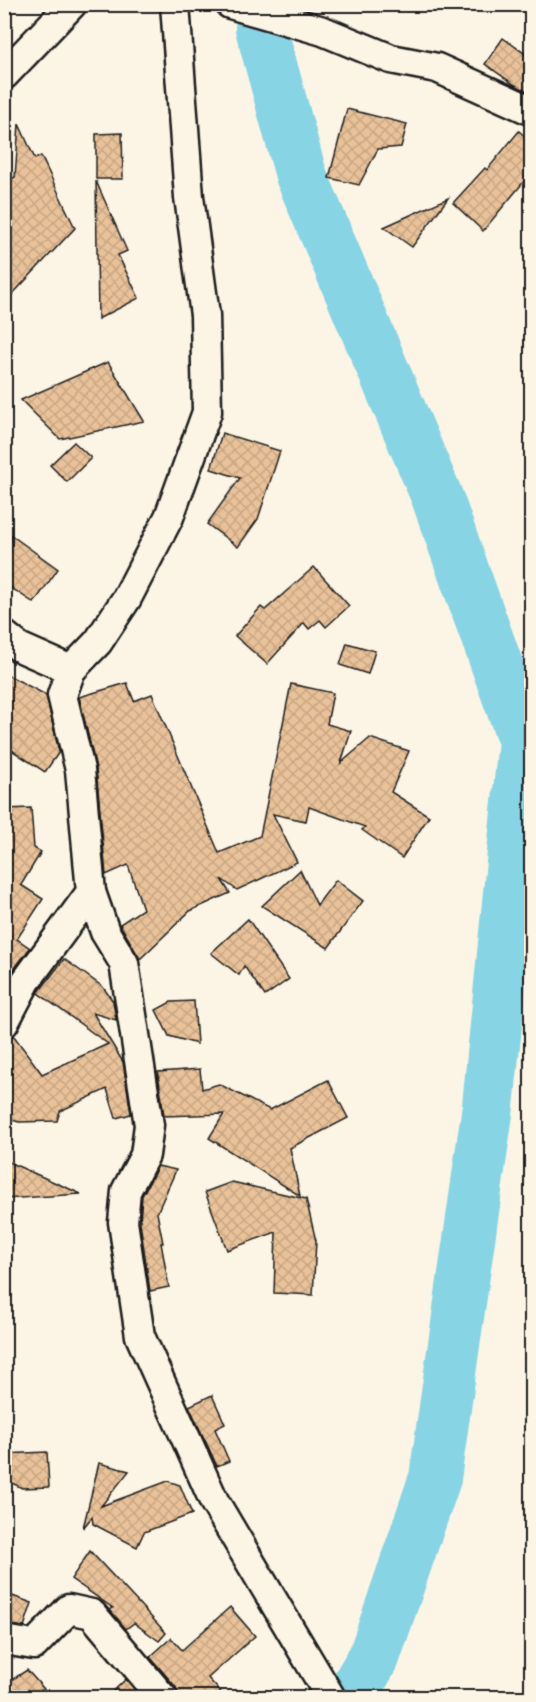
<svg xmlns="http://www.w3.org/2000/svg" width="536" height="1702" viewBox="0 0 536 1702" font-family="Dekko,sans-serif">
	<defs>
		<pattern id="building-cross-hatch" width="8" height="8" patternUnits="userSpaceOnUse" patternTransform="scale(1.5)"><rect width="8" height="8" fill="#e9c299"/><path d="M0 0l8 8M0 8l8-8" fill="none" stroke="#c7a683"/></pattern>
	</defs>
	<rect width="100%" height="100%" fill="#fcf5e5"/>
	<filter id="ink" filterUnits="userSpaceOnUse"><feTurbulence type="fractalNoise" baseFrequency=".0167" numOctaves="2"/><feDisplacementMap in="SourceGraphic" scale="12" xChannelSelector="R" yChannelSelector="G"/><feConvolveMatrix kernelMatrix="1 2 1 2 8 2 1 2 1" color-interpolation-filters="sRGB"/></filter>
	<g filter="url(#ink)">
		<g fill="none" stroke-linecap="round" stroke-linejoin="round">
			<polyline stroke="#86d4e4" stroke-width="52" points="271,4 261,28 301,175 437,497 524,741 488,1106 435,1478 374,1657 350,1698"/>
		</g>
		<g fill="url(#building-cross-hatch)" stroke="#1c1c1c" stroke-width="1.5">
			<polygon points="503,38 531,58 531,93 515,85 485,64"/>
			<polygon points="347,109 407,124 401,147 378,149 359,185 329,178"/>
			<polygon points="19,124 35,159 41,156 75,228 4,303 4,182 15,177"/>
			<polygon points="519,131 531,142 531,173 483,231 453,203 485,168 487,170"/>
			<polygon points="122,133 123,179 96,179 96,134"/>
			<polygon points="96,181 127,251 118,255 139,298 98,319"/>
			<polygon points="448,198 412,247 384,227"/>
			<polygon points="108,362 144,421 60,439 21,400"/>
			<polygon points="222,433 280,451 258,519 238,547 207,524 240,478 211,469"/>
			<polygon points="74,442 91,458 67,482 50,465"/>
			<polygon points="4,530 58,569 34,603 4,583"/>
			<polygon points="314,567 349,606 326,627 320,620 309,629 304,623 267,664 235,636 261,607 265,610"/>
			<polygon points="347,643 375,651 368,674 340,665"/>
			<polygon points="4,673 46,695 59,752 45,772 4,745"/>
			<polygon points="127,683 134,701 152,694 219,853 260,836 291,684 333,693 327,724 351,731 341,763 370,738 409,751 391,792 429,816 402,858 362,830 365,827 309,807 306,821 273,814 297,862 237,890 221,879 230,893 190,911 140,959 120,924 143,909 128,865 106,875 96,768 79,697"/>
			<polygon points="31,808 34,848 41,852 21,885 43,899 17,939 30,948 11,973 4,968 4,809"/>
			<polygon points="300,870 317,905 336,880 363,901 328,948 262,906"/>
			<polygon points="248,919 289,979 265,996 244,966 239,975 211,953"/>
			<polygon points="64,959 103,987 113,1001 116,1020 93,1013 123,1062 131,1114 116,1118 107,1089 60,1111 57,1121 19,1122 4,1118 4,1039 14,1036 42,1074 108,1044 38,993"/>
			<polygon points="194,1001 197,1044 169,1036 156,1010 171,1002"/>
			<polygon points="200,1069 202,1089 219,1084 270,1110 328,1080 348,1118 290,1148 300,1196 209,1138 224,1114 164,1116 158,1072"/>
			<polygon points="4,1160 81,1194 4,1199"/>
			<polygon points="158,1166 176,1170 157,1213 163,1243 161,1243 169,1287 150,1291 140,1222 142,1196"/>
			<polygon points="232,1182 306,1199 316,1241 313,1295 274,1293 276,1232 227,1250 205,1192"/>
			<polygon points="212,1395 225,1424 215,1429 229,1461 217,1466 189,1406"/>
			<polygon points="47,1452 49,1487 22,1488 4,1479 4,1454"/>
			<polygon points="99,1463 129,1471 101,1506 168,1481 180,1485 192,1514 144,1532 137,1547 93,1524 92,1517 83,1528"/>
			<polygon points="90,1551 166,1633 159,1641 134,1623 126,1629 110,1610 113,1608 71,1579"/>
			<polygon points="4,1593 32,1603 24,1627 4,1624"/>
			<polygon points="230,1607 255,1636 208,1678 226,1698 179,1698 176,1687 150,1657 171,1638 182,1650"/>
			<polygon points="27,1670 52,1698 4,1698 4,1685"/>
			<polygon points="126,1679 141,1698 106,1698"/>
		</g>
		<g fill="none" stroke-linecap="round" stroke-linejoin="round">
			<g stroke="#1c1c1c" stroke-width="33">
				<g id="minor">
					<polyline points="230,4 323,31 391,59 437,68 532,111"/>
					<polyline points="4,75 72,4"/>
					<polyline points="4,635 19,647 71,670"/>
					<polyline points="91,892 105,932 124,963 149,1125 145,1155 126,1191 123,1222 140,1336 214,1501 331,1698"/>
					<polyline points="4,1023 26,981 91,892 80,770 62,695 71,670 98,642 127,598 169,517 207,412 205,315 189,197 175,4"/>
					<polyline points="4,1640 34,1645 69,1609 92,1614 163,1698"/>
				</g>
			</g>
			<use href="#minor" stroke="#fcf5e5" stroke-width="28"/>
		</g>
	</g>
	<rect width="536" height="1702" fill="none" stroke="#fcf5e5" stroke-width="24"/>
	<rect x="12" y="12" width="512" height="1678" fill="none" stroke="#1c1c1c" stroke-width="2" filter="url(#ink)"/>
</svg>
